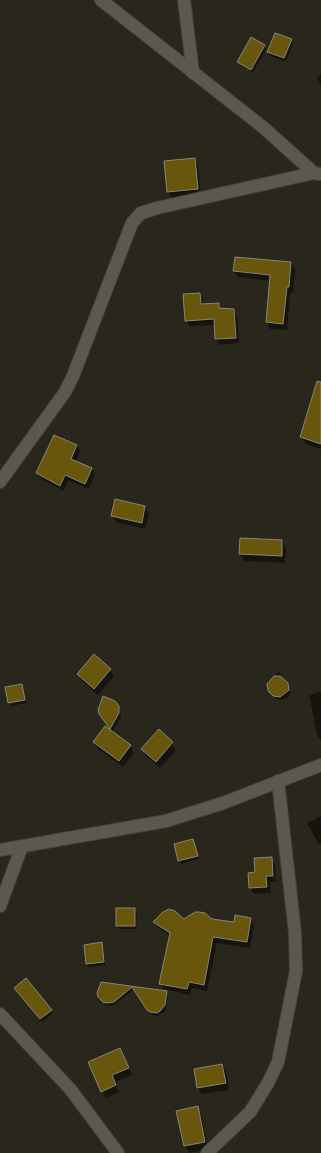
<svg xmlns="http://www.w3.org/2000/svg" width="321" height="1153" viewBox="0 0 321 1153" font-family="'DM Sans',sans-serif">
	<rect width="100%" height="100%" fill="#29261c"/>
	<g fill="#0007" fill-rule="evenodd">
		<polygon points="291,40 293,43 286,61 270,56 268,52"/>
		<polygon points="264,46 266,49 253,72 240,65 238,62"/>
		<polygon points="321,73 321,86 317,79"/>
		<path d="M194,159L198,166L201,196L172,198L168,192ZM194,165H196L199,194H197Z"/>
		<polygon points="291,263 295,269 293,293 290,293 287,330 270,329 267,322 270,281 238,277 234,271"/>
		<polygon points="199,294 203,300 203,305 218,304 221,309 233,310 237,316 239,343 219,345 216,339 215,325 189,326 186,320"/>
		<polygon points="321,399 321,449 305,444 301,437"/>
		<polygon points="77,445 80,451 76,462 91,468 95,474 89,489 68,480 64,491 41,479 37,473"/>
		<polygon points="145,507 149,514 145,529 116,522 112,516"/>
		<polygon points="241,539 282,541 286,548 285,563 244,561 240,554"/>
		<polygon points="110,670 114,676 98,695 82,681 78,674"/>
		<polygon points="279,671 282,678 289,687 290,694 285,699 279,700 273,697 269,690 268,684"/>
		<polygon points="22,685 26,703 11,706 9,703"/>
		<polygon points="321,692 321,741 317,735 309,695"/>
		<polygon points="118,707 120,710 121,717 112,732 102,718"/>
		<polygon points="105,728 130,746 134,753 123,767 98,749 94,743"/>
		<polygon points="159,731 172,743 176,750 160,768 146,756 142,749"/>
		<polygon points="321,816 321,844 319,845 307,823"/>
		<polygon points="193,840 199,859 181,864 175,845"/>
		<polygon points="271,858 275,865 276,882 270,882 271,893 254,894 250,888 256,873"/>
		<polygon points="135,909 137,912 136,929 119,929 117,926"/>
		<polygon points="250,919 254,925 250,948 217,943 207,991 192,988 190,995 164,989 160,983 170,936 158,928 154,922 211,920 235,923"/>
		<polygon points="101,943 103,947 105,965 88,967 87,963"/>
		<polygon points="101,983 166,992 168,996 165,1012 156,1016 150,1013 135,989 112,1006 106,1005 99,997"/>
		<polygon points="17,991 51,1010 53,1013 42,1022"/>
		<polygon points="120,1049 132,1075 115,1082 119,1092 106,1098 102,1091"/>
		<polygon points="222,1065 226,1071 229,1090 202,1094 198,1088"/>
		<polygon points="197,1107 201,1114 208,1149 189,1153 185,1146 178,1112"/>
	</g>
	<g fill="#69560d" stroke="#888479">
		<polygon points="275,33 292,39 284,58 267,52"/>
		<polygon points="251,37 265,45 251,70 237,62"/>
		<polygon points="195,158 198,189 167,192 164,161"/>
		<polygon points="235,257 291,262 289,287 287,287 283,324 266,322 270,275 233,271"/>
		<polygon points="200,293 201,304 219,303 219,308 234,309 236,338 215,339 214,319 185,321 183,294"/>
		<polygon points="317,381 321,382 321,444 300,437"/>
		<polygon points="54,435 77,445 71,459 92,468 85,484 65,475 60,486 36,473"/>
		<polygon points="115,499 145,506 142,523 111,516"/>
		<polygon points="240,538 282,540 282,556 239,554"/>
		<polygon points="94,654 111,669 94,689 77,674"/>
		<polygon points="274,676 280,676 288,683 289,690 280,697 273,696 268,691 267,684"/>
		<polygon points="22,684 25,700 8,703 5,687"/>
		<polygon points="103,696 115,701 119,706 119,713 110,729 99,714 98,710"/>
		<polygon points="105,726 131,745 119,761 93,742"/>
		<polygon points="159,729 173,742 156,762 141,749"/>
		<polygon points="193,839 198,856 178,861 174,844"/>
		<polygon points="272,857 273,876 266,876 267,887 249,888 248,873 255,872 254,858"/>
		<rect x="116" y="908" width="19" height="18"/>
		<polygon points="169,909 175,911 184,919 195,912 199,912 205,913 212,919 234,922 235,915 251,918 247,942 213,937 204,985 189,982 187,989 159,984 170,933 153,922 163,912"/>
		<polygon points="102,942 104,962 86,964 84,945"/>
		<polygon points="26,978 52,1010 40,1019 14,988"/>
		<polygon points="101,982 167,991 165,1005 160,1011 157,1013 150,1012 147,1010 132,987 114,1002 107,1003 103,1002 98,997 97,993"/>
		<polygon points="120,1048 129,1068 112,1075 116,1085 101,1092 88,1062"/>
		<polygon points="222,1064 226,1083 197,1088 194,1069"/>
		<polygon points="198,1106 205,1142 184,1146 176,1111"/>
	</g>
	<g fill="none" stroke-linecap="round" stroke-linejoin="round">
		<g stroke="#46443b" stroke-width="14">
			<g id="street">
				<polyline points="101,0 264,128 314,173 320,174"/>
				<polyline points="184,0 193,73"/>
				<polyline points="0,482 65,392 73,376 132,223 141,213 157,208 314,173"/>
				<polyline points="0,850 166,821 223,803 321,765"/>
				<polyline points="0,906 22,846"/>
				<polyline points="0,1014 71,1090 118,1153"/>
				<polyline points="207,1153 250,1112 268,1083 278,1062 296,971 295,933 278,781"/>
			</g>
		</g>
		<use href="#street" stroke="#5b584d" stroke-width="12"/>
	</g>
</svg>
